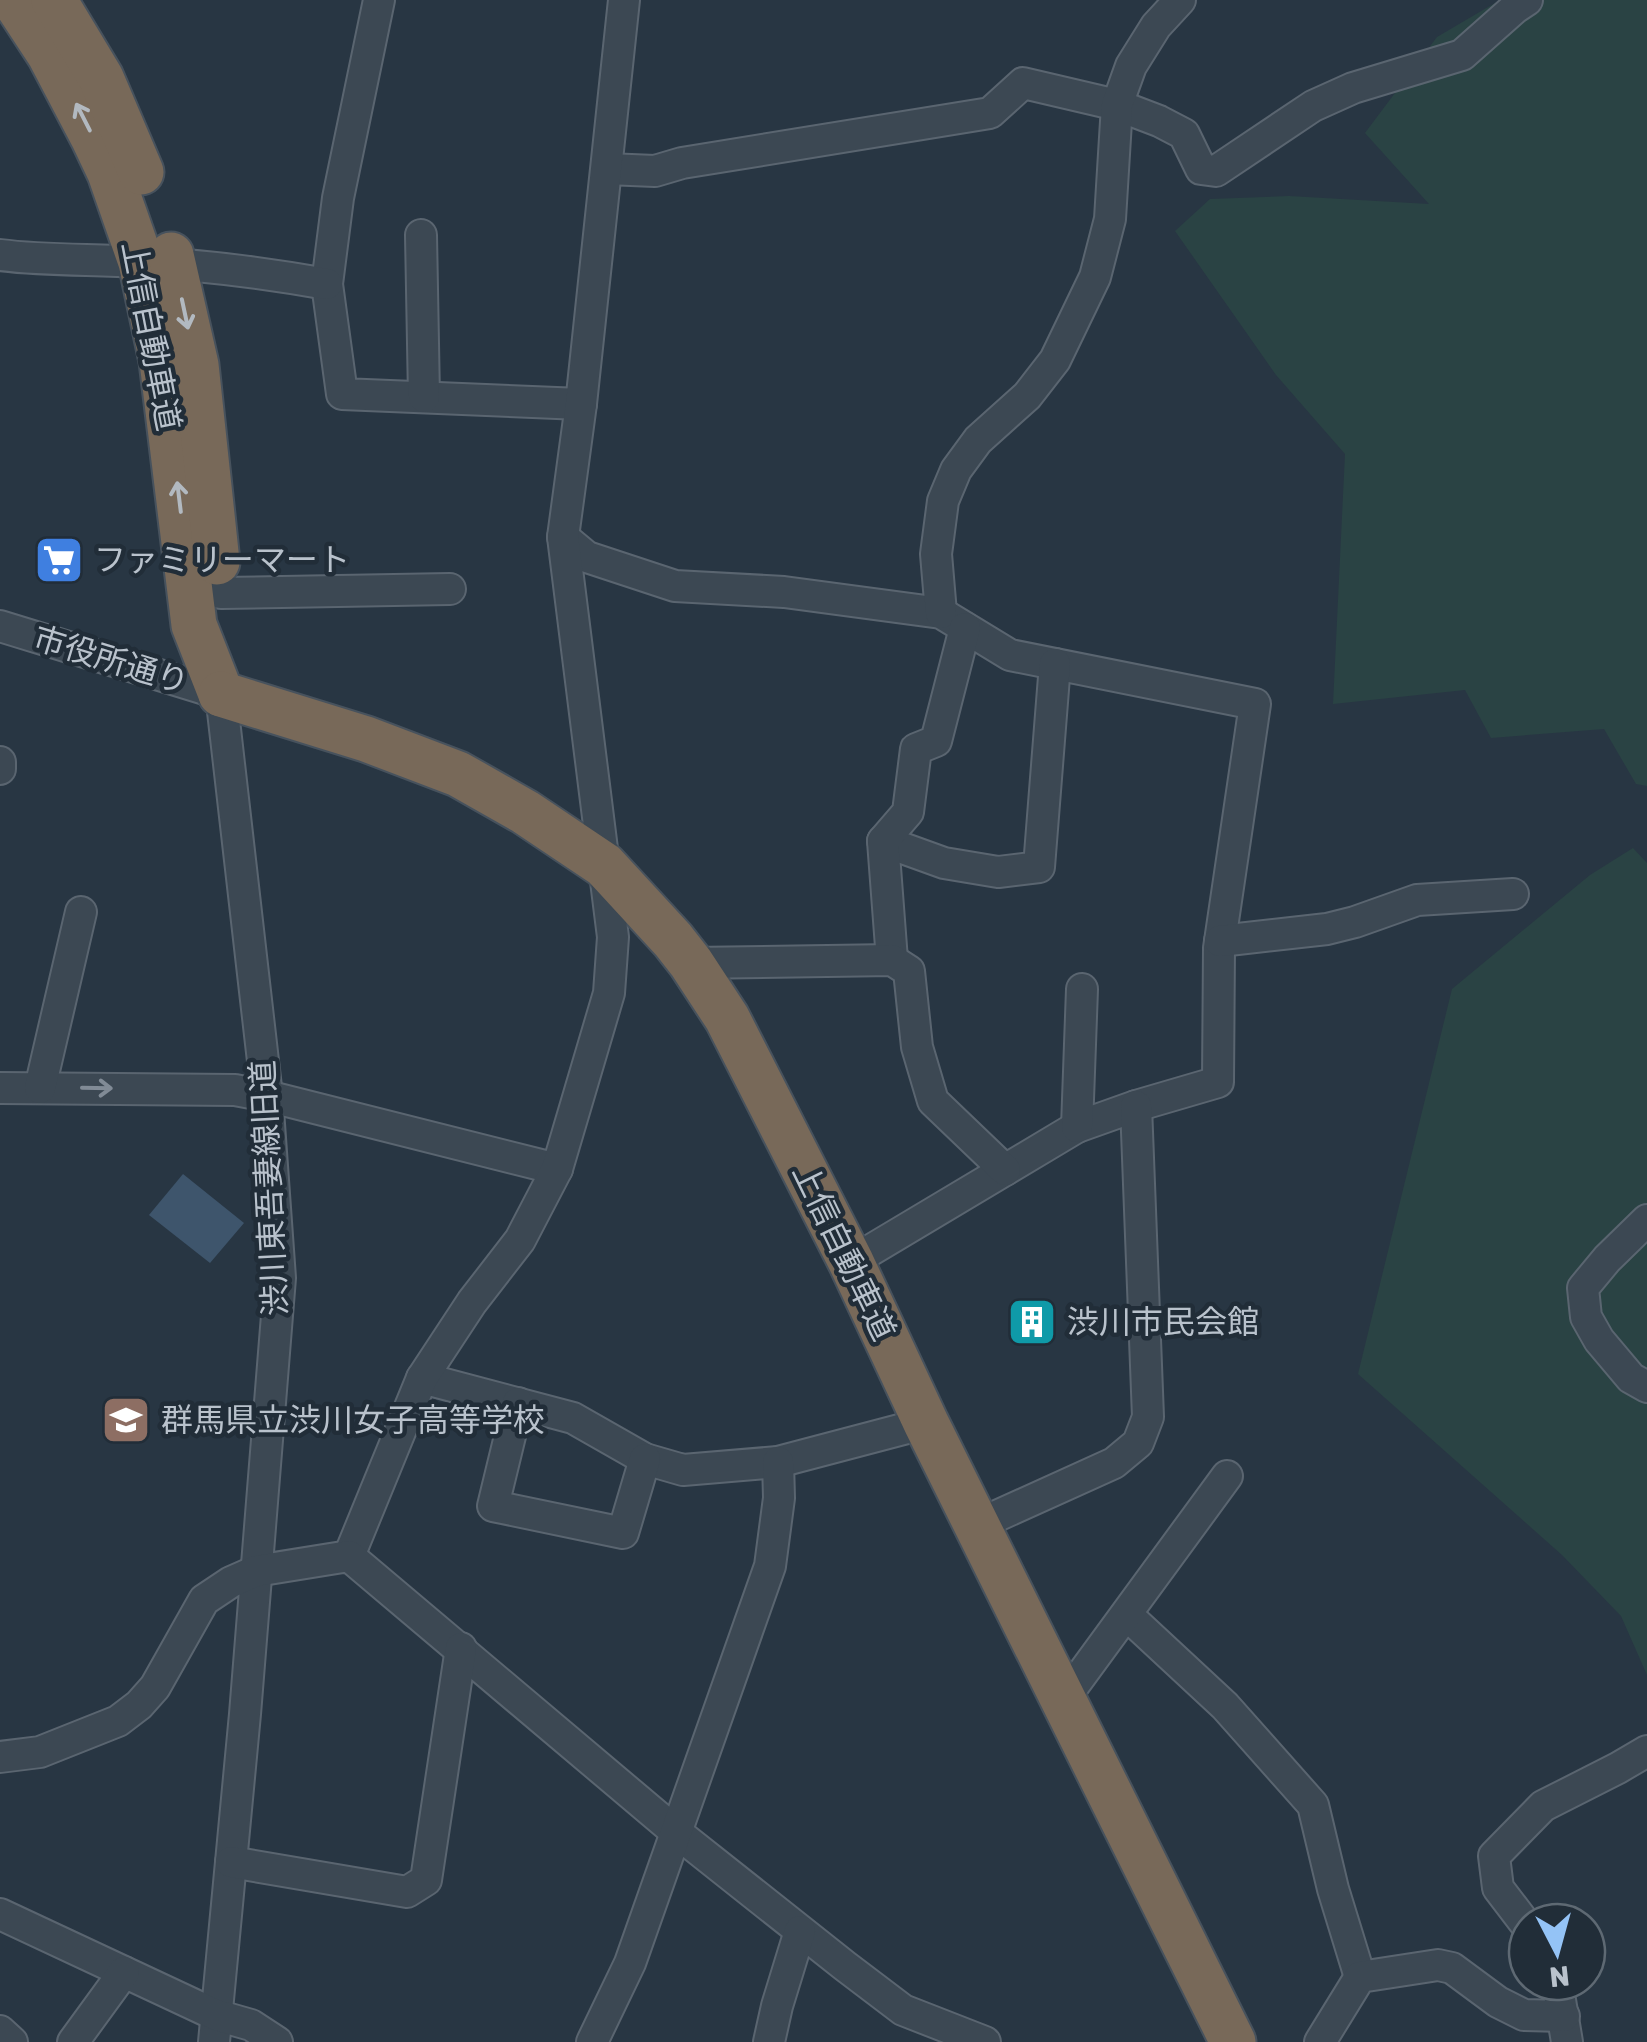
<svg xmlns="http://www.w3.org/2000/svg" width="1647" height="2042" viewBox="0 0 1647 2042" font-family="Rubik,'Noto Sans JP',sans-serif">
	<rect width="100%" height="100%" fill="#283643"/>
	<g fill="#2a4344">
		<polygon points="1500,0 1647,0 1647,786 1636,784 1604,729 1491,738 1465,690 1333,704 1345,454 1276,375 1175,231 1210,199 1289,196 1429,204 1365,133 1437,37"/>
		<polygon points="1633,848 1647,863 1647,1675 1621,1616 1562,1555 1358,1374 1452,989 1590,875"/>
	</g>
	<polygon fill="#3e556c" points="183,1174 244,1223 210,1263 149,1215"/>
	<g fill="none" stroke-linecap="round" stroke-linejoin="round">
		<g stroke="#5a6570" stroke-width="34">
			<g id="minor">
				<polyline points="379,0 338,198 327,284 342,394 581,404"/>
				<polyline points="607,169 655,171 682,163 990,113 1023,83 1117,105 1159,121 1184,134 1201,169 1216,171 1313,106 1353,88 1462,55 1515,8 1527,0"/>
				<polyline points="421,235 424,397"/>
				<path d="M0,255C47,261 93,259 140,262C203,265 265,273 327,284"/>
				<polyline points="563,537 587,557 675,586 784,592 941,613 1010,655 1255,704 1219,948 1218,1082 1136,1106 1077,1127 851,1262"/>
				<polyline points="221,593 450,589"/>
				<polyline points="941,613 936,554 943,501 956,470 978,440 1027,396 1055,360 1095,277 1110,219 1117,105 1131,66 1156,26 1180,0"/>
				<polyline points="0,626 221,694 267,1096 280,1278 245,1714 214,2042"/>
				<polyline points="0,762 0,769"/>
				<polyline points="883,841 944,863 998,872 1039,867 1055,664"/>
				<polyline points="1220,941 1327,929 1355,922 1417,900 1513,894"/>
				<polyline points="892,960 883,841 908,812 916,749 936,741 965,628"/>
				<polyline points="691,963 892,960 909,971 917,1047 933,1101 1005,1170"/>
				<polyline points="0,1088 235,1090 267,1096 557,1169"/>
				<polyline points="40,1088 81,912"/>
				<polyline points="1077,1127 1082,989"/>
				<polyline points="1647,1220 1607,1259 1583,1288 1586,1317 1599,1340 1631,1378 1647,1387"/>
				<polyline points="422,1378 573,1418 645,1459 683,1470 778,1462 926,1423"/>
				<polyline points="518,1403 493,1506 623,1533 645,1459"/>
				<polyline points="977,1525 1114,1463 1138,1443 1148,1417 1136,1106"/>
				<polyline points="349,1556 422,1378 472,1302 520,1240 557,1169 609,993 613,937 563,537 581,404 624,0"/>
				<polyline points="1127,1615 1225,1706 1313,1805 1333,1889 1360,1977"/>
				<polyline points="1063,1700 1227,1476"/>
				<polyline points="0,1757 40,1752 118,1721 139,1705 155,1687 204,1600 231,1582 256,1571 349,1556 676,1832 845,1966 903,2010 985,2042"/>
				<polyline points="231,1862 407,1892 426,1880 461,1648"/>
				<polyline points="0,1914 216,2015 251,2025 277,2042"/>
				<polyline points="1527,1926 1498,1888 1494,1856 1543,1806 1618,1768 1647,1751"/>
				<polyline points="1557,1982 1567,2042"/>
				<polyline points="0,2031 12,2042"/>
				<polyline points="73,2042 124,1972"/>
				<polyline points="592,2042 630,1963 770,1566 779,1498 778,1462"/>
				<polyline points="769,2042 777,2006 800,1931"/>
				<polyline points="1320,2042 1360,1977 1438,1965 1452,1968 1498,2002 1524,2015 1564,2016"/>
			</g>
		</g>
		<g stroke="#47525d" stroke-width="49">
			<g id="highway">
				<polyline points="14,0 50,55 93,137 110,173 141,262 162,361 194,625 221,694"/>
				<polyline points="54,0 101,78 141,172"/>
				<polyline points="171,255 196,365 217,562"/>
				<polyline points="221,694 366,739 458,774 525,812 604,865 673,940 691,963 727,1018 851,1262 926,1423 1233,2042"/>
			</g>
		</g>
		<use href="#minor" stroke="#3c4853" stroke-width="30"/>
		<use href="#highway" stroke="#786959" stroke-width="45"/>
	</g>
	<defs><path id="oneway-shaft" d="M-6 0H5M1.5-3L5.5 0L1.5 3" fill="none" stroke-width="1.6" stroke-linecap="round" stroke-linejoin="round" transform="scale(2.5)"/></defs>
	<g stroke="#b2b9c0">
		<use href="#oneway-shaft" transform="translate(83 117) rotate(-117)"/>
		<use href="#oneway-shaft" transform="translate(185 314) rotate(78)"/>
		<use href="#oneway-shaft" transform="translate(179 497) rotate(-97)"/>
	</g>
	<use stroke="#818b96" href="#oneway-shaft" transform="translate(97 1088) rotate(1)"/>
	<defs>
		<g id="supermarket-square" transform="scale(2.5)"><rect x="-9" y="-9" width="18" height="18" rx="4" fill="#3f7fe0" stroke="#212d38"/><path d="M-6-5.5h2.5l.6 2H6L4.5 2H-2.5L-4.4-4H-6ZM-1.5 3.2a1.3 1.3 0 1 0 .1 0ZM3 3.2a1.3 1.3 0 1 0 .1 0Z" fill="#fff"/></g>
		<g id="building-square" transform="scale(2.5)"><rect x="-9" y="-9" width="18" height="18" rx="4" fill="#0f9aa8" stroke="#212d38"/><path d="M-4-6H4V6H1V3H-1V6H-4ZM-2.5-4.3h1.7v1.8h-1.7ZM.8-4.3h1.7v1.8H.8ZM-2.5-1h1.7V.8h-1.7ZM.8-1h1.7V.8H.8Z" fill="#fff"/></g>
		<g id="school-square" transform="scale(2.5)"><rect x="-9" y="-9" width="18" height="18" rx="4" fill="#8d6e63" stroke="#212d38"/><path d="M0-5L7-2L0 1L-7-2ZM-4 1L0 2.5L4 1V4Q0 6-4 4Z" fill="#fff"/></g>
	</defs>
	<g fill-rule="evenodd">
		<use href="#supermarket-square" x="59" y="560"/>
		<use href="#building-square" x="1032" y="1322"/>
		<use href="#school-square" x="126" y="1420"/>
	</g>
	<g text-anchor="middle" stroke-width="9" stroke-linejoin="round" paint-order="stroke">
		<g font-size="32" fill="#b9c2cc" stroke="#212d38">
			<text transform="translate(151 336) rotate(79)" y="11">上信自動車道</text>
			<text transform="translate(111 660) rotate(17)" y="11">市役所通り</text>
			<text transform="translate(269 1188) rotate(-93)" y="11">渋川東吾妻線旧道</text>
			<text transform="translate(844 1252) rotate(64)" y="11">上信自動車道</text>
		</g>
		<g font-size="32" fill="#b9c2cc" stroke="#212d38" text-anchor="start">
			<text x="94" y="571">ファミリーマート</text>
			<text x="1067" y="1333">渋川市民会館</text>
			<text x="161" y="1431">群馬県立渋川女子高等学校</text>
		</g>
	</g>
	<g transform="translate(1557 1952) rotate(174)"><circle r="48" fill="#212d38" stroke="#5e6973" stroke-width="2.5"/>
	<path d="M0-8L18 38L0 25L-18 38Z" fill="#94c3f6"/>
	<text y="-15" font-size="28" font-weight="bold" text-anchor="middle" fill="#b9c2cc">N</text>
	</g>
</svg>
